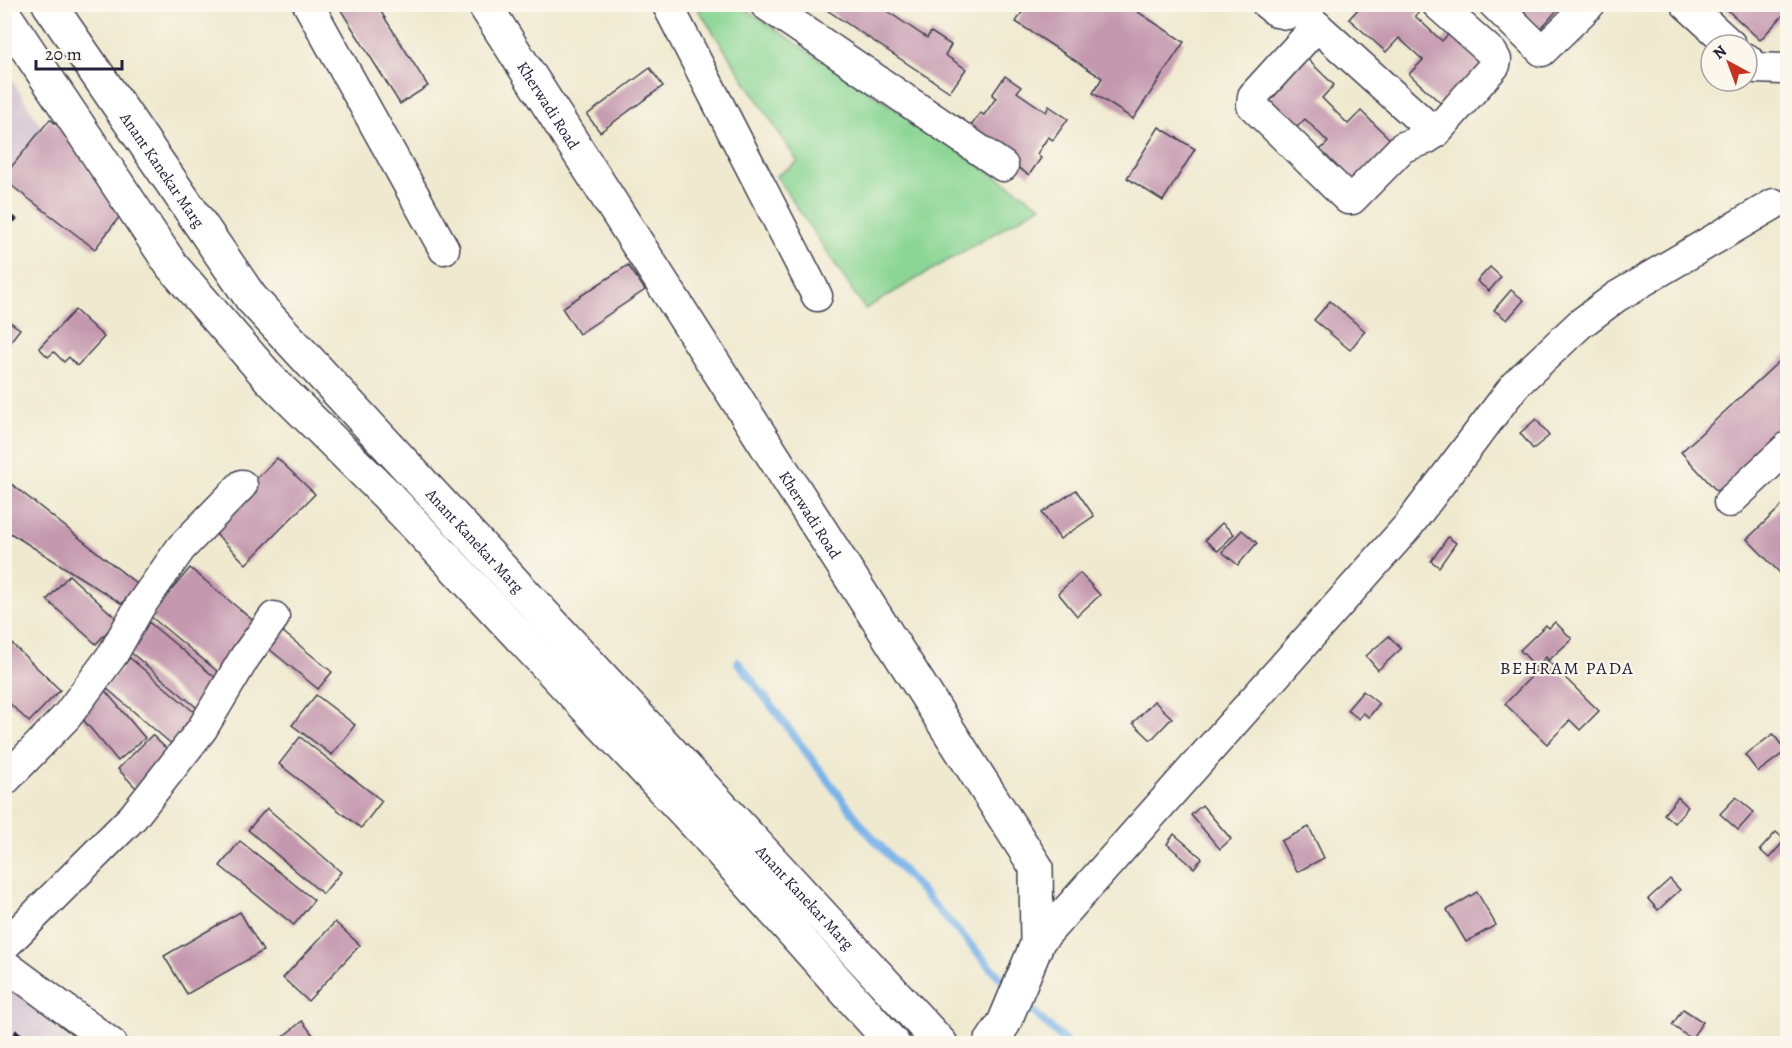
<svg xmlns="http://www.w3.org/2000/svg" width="1792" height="1048" viewBox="0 0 1792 1048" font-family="Alegreya,serif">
	<rect width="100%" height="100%" fill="#fbf7ec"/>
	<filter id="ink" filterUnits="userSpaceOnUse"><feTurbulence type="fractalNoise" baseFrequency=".0167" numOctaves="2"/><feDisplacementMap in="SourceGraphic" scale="12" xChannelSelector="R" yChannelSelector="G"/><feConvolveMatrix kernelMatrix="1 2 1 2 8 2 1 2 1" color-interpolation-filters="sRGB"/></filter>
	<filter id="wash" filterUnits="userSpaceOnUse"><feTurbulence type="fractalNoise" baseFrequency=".008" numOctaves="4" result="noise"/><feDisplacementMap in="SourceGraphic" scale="24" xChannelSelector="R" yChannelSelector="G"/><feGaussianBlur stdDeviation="1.35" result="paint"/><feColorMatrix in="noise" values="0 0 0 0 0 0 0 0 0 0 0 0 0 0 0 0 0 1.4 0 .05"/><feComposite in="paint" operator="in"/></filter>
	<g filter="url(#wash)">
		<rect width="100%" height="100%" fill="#efe9cf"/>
		<g fill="#cfbdce">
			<polygon points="4,67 55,149 8,187 5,192"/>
			<polygon points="5,983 74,1043 5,1043"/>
		</g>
		<polygon fill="#8bd694" stroke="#567c68" stroke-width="1.5" points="698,4 739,5 1041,206 865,309 776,176 798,162 696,6"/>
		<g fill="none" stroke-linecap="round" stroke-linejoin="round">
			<g stroke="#78b3ea" stroke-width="8">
				<polyline points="738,662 864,828 1006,984"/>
				<polyline points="1030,1009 1068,1044"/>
			</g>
		</g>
		<g id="blocks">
			<g fill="#c498ae">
				<polygon points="337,4 376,4 428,86 400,104"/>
				<polygon points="827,4 886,4 884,9 927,38 931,32 951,45 945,55 966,69 950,92 824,8"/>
				<polygon points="1027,4 1126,4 1184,42 1133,119 1093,93 1102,78 1016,22"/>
				<polygon points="1363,4 1426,4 1415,16 1442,41 1454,28 1491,62 1447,109 1409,74 1423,60 1399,38 1386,52 1349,19"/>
				<polygon points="1513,4 1563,4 1540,29"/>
				<polygon points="1721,4 1788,4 1788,10 1760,40"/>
				<polygon points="1301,53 1334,85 1322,98 1348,124 1361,111 1396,145 1351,192 1314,156 1328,142 1305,119 1291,133 1256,99"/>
				<polygon points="650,68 663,86 600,132 587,115"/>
				<polygon points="1005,76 1021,87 1017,92 1046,112 1049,106 1068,119 1053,140 1048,137 1037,154 1041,158 1029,175 1009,162 1014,155 987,137 967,132 980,113 984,115 996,98 992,95"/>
				<polygon points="50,119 63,130 120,216 95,249 4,180 4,176"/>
				<polygon points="1159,127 1195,149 1163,201 1127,178"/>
				<polygon points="628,265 645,290 579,334 562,308"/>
				<polygon points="1490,267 1501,277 1489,291 1477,281"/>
				<polygon points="1511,290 1524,300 1507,320 1494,310"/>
				<polygon points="1330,301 1365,331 1350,350 1314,320"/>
				<polygon points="75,310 104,337 77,366 69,357 64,362 54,352 48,357 39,348"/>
				<polygon points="4,318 20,329 4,350"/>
				<polygon points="1788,353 1788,438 1723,498 1681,452"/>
				<polygon points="1536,419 1549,436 1533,449 1520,433"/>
				<polygon points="277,458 315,494 246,564 209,527"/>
				<polygon points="4,478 137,584 122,604 4,529"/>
				<polygon points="1076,490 1094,516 1060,539 1042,513"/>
				<polygon points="1788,500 1788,566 1780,573 1747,539"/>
				<polygon points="1222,523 1234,534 1218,551 1205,540"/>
				<polygon points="1242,530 1257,543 1238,565 1222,552"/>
				<polygon points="1448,537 1456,543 1439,567 1431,561"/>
				<polygon points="190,568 261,627 222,675 150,616"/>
				<polygon points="1080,573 1100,595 1077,616 1058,593"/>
				<polygon points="69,575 118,620 96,644 47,600"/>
				<polygon points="145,619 224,685 202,712 123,646"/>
				<polygon points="1555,622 1572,639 1549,660 1546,657 1536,667 1520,650 1546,625 1549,628"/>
				<polygon points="277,627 332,672 318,689 263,644"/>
				<polygon points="4,636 60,690 29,722 4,698"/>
				<polygon points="1389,636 1401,649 1378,670 1366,656"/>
				<polygon points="130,658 200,717 175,747 105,687"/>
				<polygon points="1547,660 1599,711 1580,730 1570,720 1547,744 1505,704"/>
				<polygon points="102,687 145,738 118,761 75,710"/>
				<polygon points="1363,691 1379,704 1369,717 1363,713 1359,719 1347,710"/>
				<polygon points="316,695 355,725 332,755 292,725"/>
				<polygon points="1154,701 1172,718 1151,740 1133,723"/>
				<polygon points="1773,734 1786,751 1758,772 1745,755"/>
				<polygon points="152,735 172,754 137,789 118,769"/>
				<polygon points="300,737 382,801 361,828 279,764"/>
				<polygon points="1678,797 1688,807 1674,823 1664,814"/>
				<polygon points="1736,797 1754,812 1738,830 1720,814"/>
				<polygon points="1202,805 1231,839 1220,849 1191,815"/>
				<polygon points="267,808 341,872 323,894 248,830"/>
				<polygon points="1309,827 1324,858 1297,872 1281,841"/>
				<polygon points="1776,832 1785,840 1769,858 1760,850"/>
				<polygon points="1174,834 1202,858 1194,868 1167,844"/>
				<polygon points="240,841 314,900 294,925 220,866"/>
				<polygon points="1670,879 1680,890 1658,910 1648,899"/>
				<polygon points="1477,892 1496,925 1466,942 1447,910"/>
				<polygon points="240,912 263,951 187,994 164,956"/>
				<polygon points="335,922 360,945 308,1001 283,978"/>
				<polygon points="1683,1009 1703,1022 1691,1039 1672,1025"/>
				<polygon points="302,1021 320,1044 274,1044"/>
			</g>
		</g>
	</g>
	<g filter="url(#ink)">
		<use href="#blocks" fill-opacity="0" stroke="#414051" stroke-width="1.5"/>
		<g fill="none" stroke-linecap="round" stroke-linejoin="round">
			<g stroke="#414051" stroke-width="33">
				<g id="minor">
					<polyline points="308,4 444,249"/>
					<polyline points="667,4 817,296"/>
					<polyline points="765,4 1003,166"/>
					<polyline points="1267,4 1277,12 1287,14 1299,4"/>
					<polyline points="1494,4 1542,51 1590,4"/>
					<polyline points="1686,4 1731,45"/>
					<polyline points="1297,8 1435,133"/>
					<polyline points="1317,26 1253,96 1252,105 1348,199 1352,199 1403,147 1426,139 1435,133 1495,65 1496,60 1492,53 1437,4"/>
					<polyline points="1747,59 1756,68 1782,69 1788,68"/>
					<polyline points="1729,502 1788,447"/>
					<polyline points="4,781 67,716 113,654 140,606 181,548 242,485"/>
					<polyline points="1037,944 1408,526 1515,385 1580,324 1616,297 1774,204"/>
					<polyline points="4,946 133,817 202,729 245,657 274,617"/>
					<polyline points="4,964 112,1044"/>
				</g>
			</g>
			<g stroke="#414051" stroke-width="36">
				<g id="tertiary">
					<path id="s1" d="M49,4L251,298L941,1044"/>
					<path id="s2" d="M484,4L1036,867L1037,944L1004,1023L990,1044"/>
					<polyline points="4,14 172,266 270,379 385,493 708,837 893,1044"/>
				</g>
			</g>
			<use href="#minor" stroke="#fff" stroke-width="30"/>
			<use href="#tertiary" stroke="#fff" stroke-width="33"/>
			<g stroke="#22223b" stroke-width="4.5" stroke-dasharray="9 4.5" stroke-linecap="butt">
				<polyline points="4,207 16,221"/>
				<polyline points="4,1023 32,1044"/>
			</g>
		</g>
	</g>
	<g text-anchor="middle" stroke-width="4.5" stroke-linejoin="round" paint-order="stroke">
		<g font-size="16" fill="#22223b" stroke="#fbf7ec">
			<text dy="6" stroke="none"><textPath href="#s2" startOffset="120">Kherwadi Road</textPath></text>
			<text dy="6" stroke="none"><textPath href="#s1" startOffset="201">Anant Kanekar Marg</textPath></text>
			<text dy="6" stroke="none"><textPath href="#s2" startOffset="606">Kherwadi Road</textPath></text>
			<text dy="6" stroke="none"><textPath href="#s1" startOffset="687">Anant Kanekar Marg</textPath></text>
			<text dy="6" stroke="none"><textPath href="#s1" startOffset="1173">Anant Kanekar Marg</textPath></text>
		</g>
		<g font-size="18" letter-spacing="1.5" fill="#22223b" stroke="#fbf7ec">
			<text x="1567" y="674">BEHRAM PADA</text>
		</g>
	</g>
	<rect width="1792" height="1048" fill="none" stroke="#fbf7ec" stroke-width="24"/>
	<g transform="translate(1729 63) rotate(319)"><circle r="28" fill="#fbf7ec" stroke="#a4a2a5" stroke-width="1.5"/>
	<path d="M0-4.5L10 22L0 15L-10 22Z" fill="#c8321e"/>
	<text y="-9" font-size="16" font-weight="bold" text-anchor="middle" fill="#22223b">N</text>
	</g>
	<path d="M36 60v9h86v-9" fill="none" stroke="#22223b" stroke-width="3"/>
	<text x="45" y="60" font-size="18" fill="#22223b" stroke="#fbf7ec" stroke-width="4.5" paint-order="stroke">20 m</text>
</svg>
